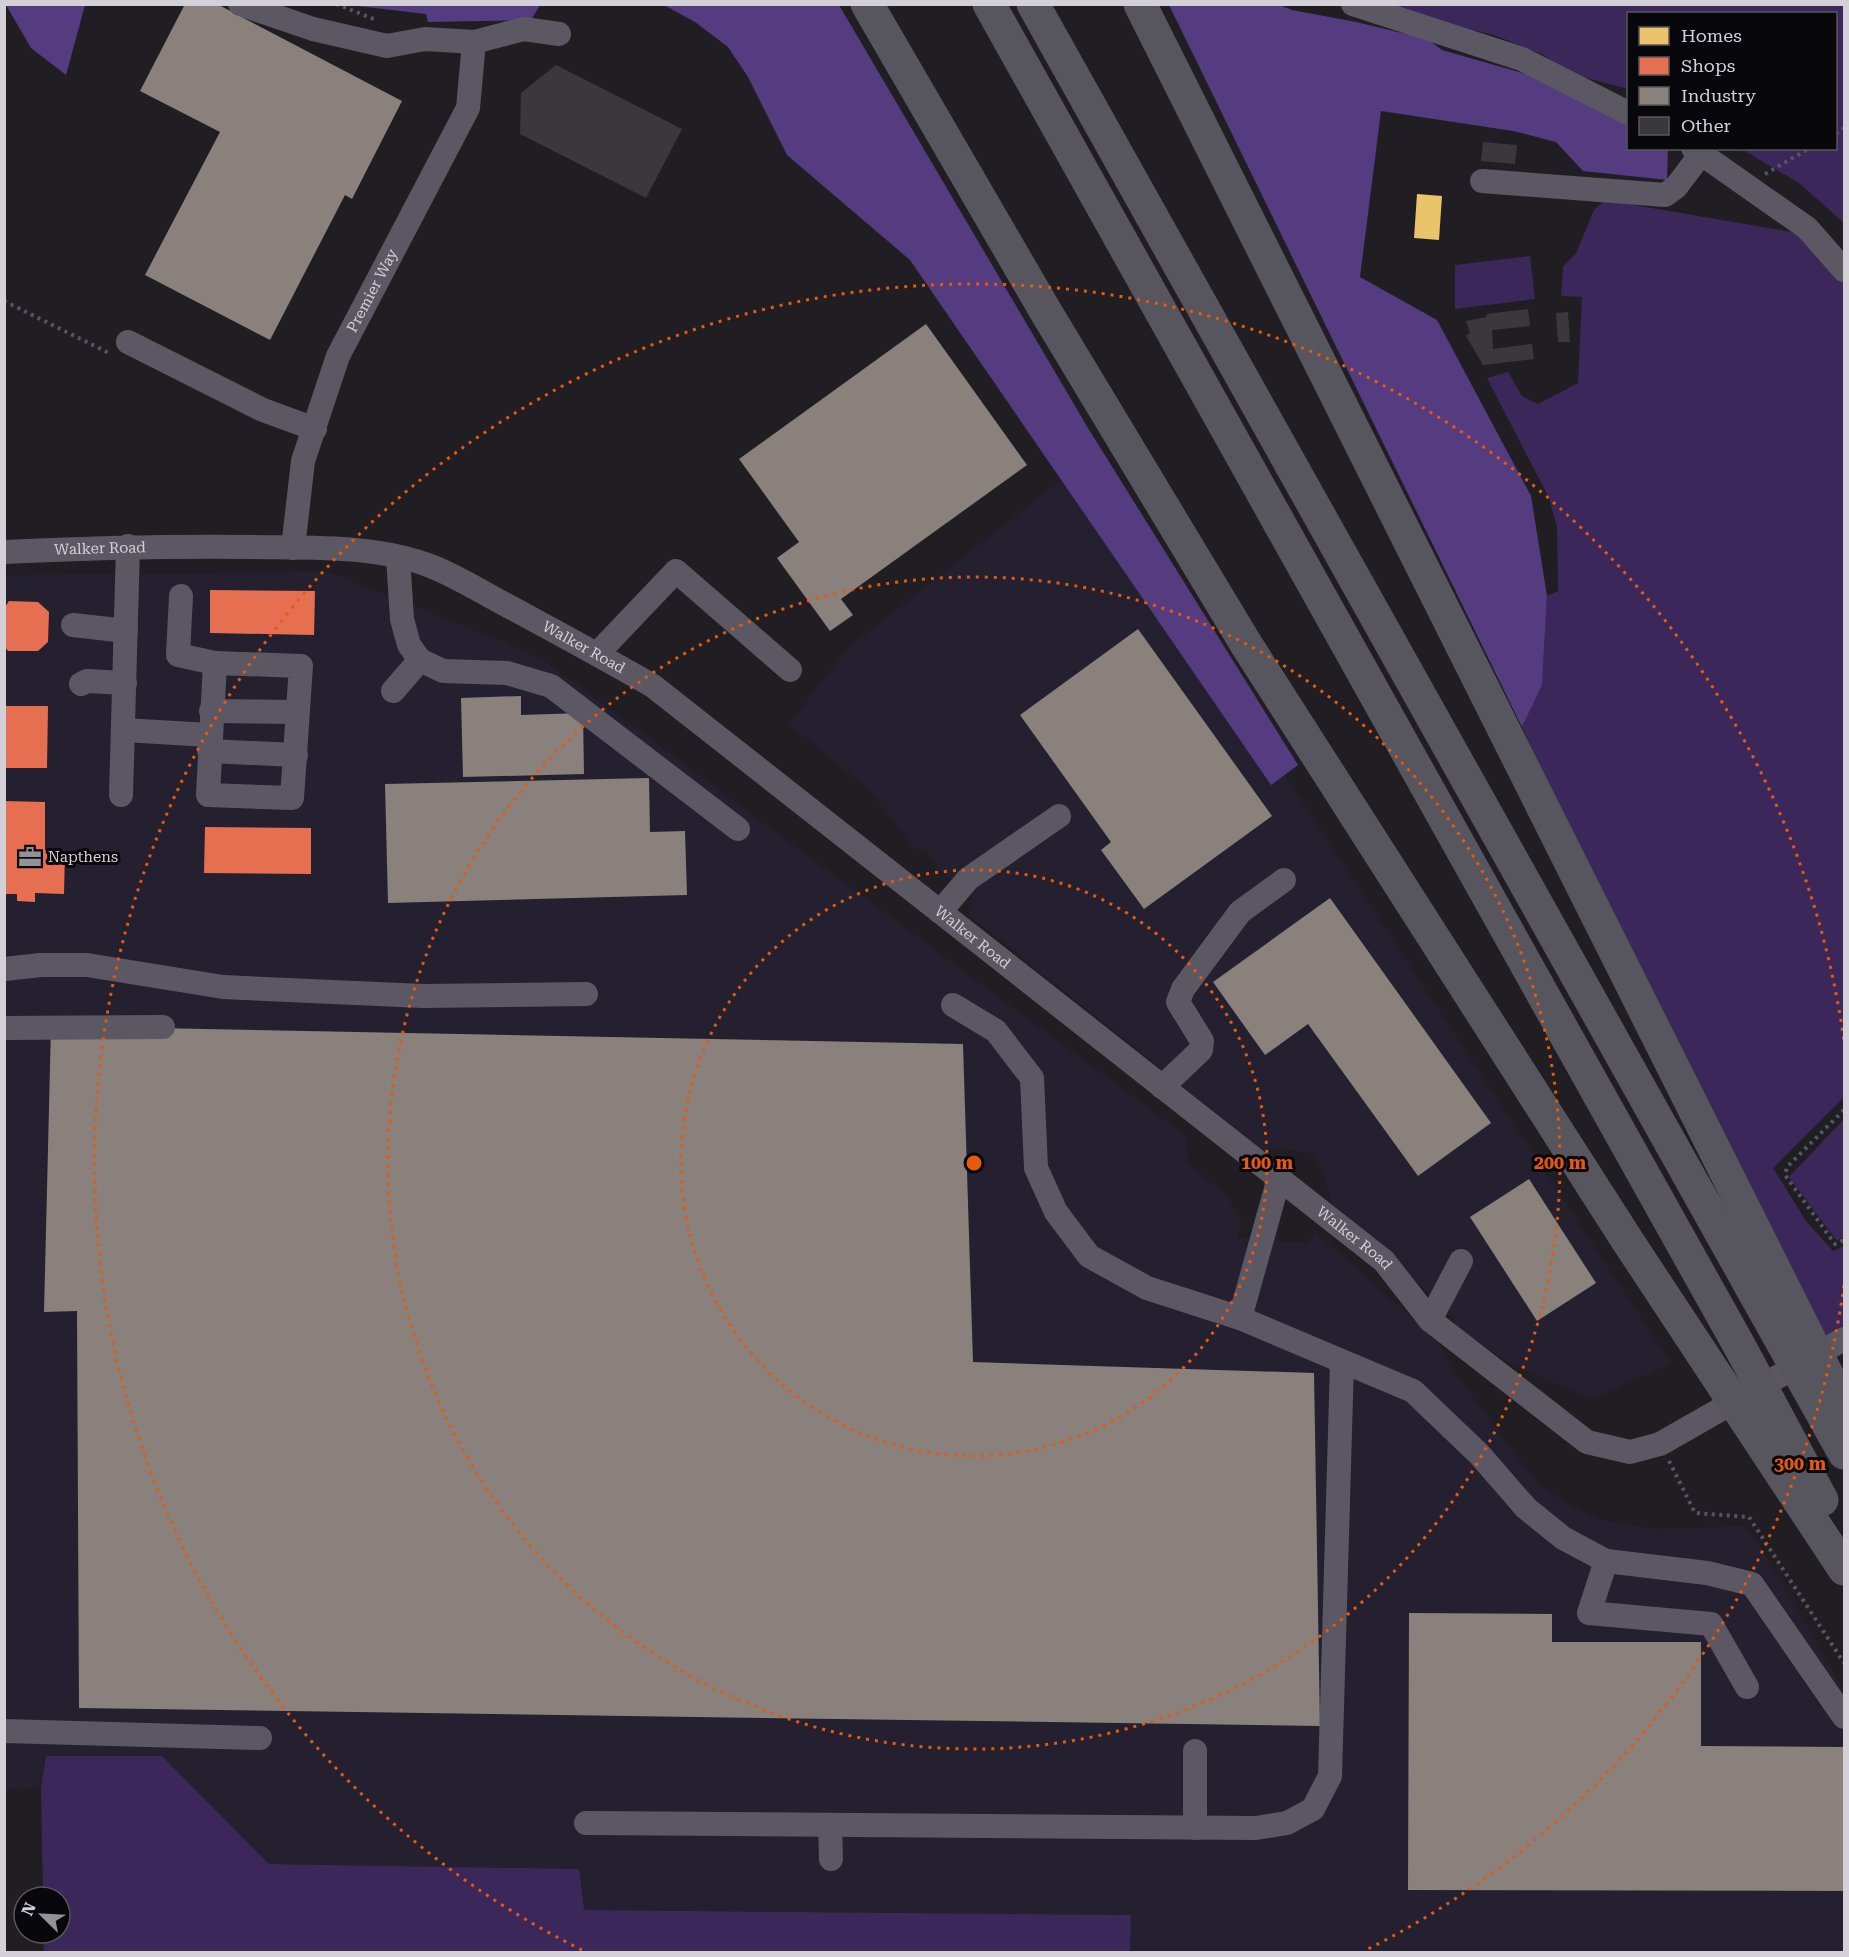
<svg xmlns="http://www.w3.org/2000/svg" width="1849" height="1957" viewBox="0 0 1849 1957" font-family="'Roboto Serif',serif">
	<rect width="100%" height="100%" fill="#201e23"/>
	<g fill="#24202f">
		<polygon points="1087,460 1280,768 1671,1363 1596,1398 1575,1392 1508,1362 1455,1327 1455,1317 1334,1208 1321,1166 1309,1153 1277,1148 1261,1151 1154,1062 970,916 968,910 974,898 942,872 927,852 915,849 869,790 789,724 848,648"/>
		<polygon points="329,572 497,639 548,663 1186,1136 1188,1163 1228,1197 1242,1224 1238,1238 1308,1243 1315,1232 1437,1340 1456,1374 1514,1453 1540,1485 1566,1503 1600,1520 1658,1529 1744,1526 1760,1546 1844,1690 1844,1952 1130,1952 1131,1915 583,1910 578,1869 269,1864 162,1756 46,1756 41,1787 5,1789 5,575"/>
	</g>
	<g fill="#3b275a">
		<polygon points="1378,5 1844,5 1844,223 1799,183 1741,149 1836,148 1836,14 1628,14 1628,89 1565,72 1544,55 1494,35 1428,20"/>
		<polygon points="1605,200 1792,232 1806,240 1844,278 1844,1097 1773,1168 1806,1221 1833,1251 1844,1246 1844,1326 1823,1338 1561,812 1522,727 1542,682 1547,596 1558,591 1557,527 1549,498 1487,378 1508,372 1522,396 1538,404 1578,383 1582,297 1561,296 1563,267 1576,253 1594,210"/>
		<polygon points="1530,256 1535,299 1455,309 1455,265"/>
		<polygon points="1844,1119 1844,1237 1837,1241 1789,1177"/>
		<polygon points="46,1756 162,1756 269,1864 579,1869 584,1910 1131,1915 1130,1952 44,1952 43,1933 60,1933 60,1897 43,1897 41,1787"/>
	</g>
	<g fill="#553b7f">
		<polygon points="6,5 85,5 66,75 31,48"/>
		<polygon points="349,5 540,5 531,20 428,22 426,14"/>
		<polygon points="664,5 839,5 1088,428 1298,765 1271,785 910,260 787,155 748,77 728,47 695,22"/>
		<polygon points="1169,5 1279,5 1292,10 1356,22 1427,39 1442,50 1543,79 1628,123 1628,148 1668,149 1667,180 1583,171 1556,142 1513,131 1381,111 1360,277 1437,320 1531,496 1547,596 1542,685 1522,727"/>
	</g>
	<polygon fill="#e9c46a" points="1417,194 1442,196 1439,240 1414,238"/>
	<g fill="#e76f51">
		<polygon points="210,590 315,591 314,635 210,633"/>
		<polygon points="9,601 38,602 49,612 48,642 38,651 8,651 5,647 5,607"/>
		<polygon points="4,706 48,706 47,768 4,768"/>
		<polygon points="4,801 45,802 45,850 65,851 64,894 35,893 35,902 17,901 17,894 4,894"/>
		<polygon points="205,827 311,828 311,874 204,873"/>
	</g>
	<g fill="#8a817c">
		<polygon points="185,4 217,4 402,101 352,199 345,195 270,340 145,275 220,132 140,91"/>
		<polygon points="926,324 1027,465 841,599 853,615 830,631 777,558 799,542 739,459"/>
		<polygon points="1138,629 1272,816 1144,909 1101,850 1111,842 1020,715"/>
		<polygon points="521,696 521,715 583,713 584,774 463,777 461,698"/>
		<polygon points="649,778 650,832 685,831 687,895 388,903 385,784"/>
		<polygon points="1330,898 1491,1123 1418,1176 1308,1024 1265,1055 1213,982"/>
		<polygon points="51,1026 963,1044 973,1362 1314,1373 1320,1726 79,1708 77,1311 44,1312"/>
		<polygon points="1529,1179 1596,1283 1537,1321 1470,1217"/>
		<polygon points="1409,1613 1552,1614 1552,1642 1701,1642 1701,1746 1844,1747 1844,1891 1408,1890"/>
	</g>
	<g fill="#3a383d">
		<polygon points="556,65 682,129 646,198 520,134 521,93"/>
		<polygon points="1483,142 1517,145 1515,164 1481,161"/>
		<polygon points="1528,309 1530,326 1492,330 1493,349 1532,344 1534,359 1483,365 1466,336 1470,333 1466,321 1486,317 1487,314"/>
		<polygon points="1568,312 1570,342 1558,342 1556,313"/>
	</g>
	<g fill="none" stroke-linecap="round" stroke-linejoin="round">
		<g stroke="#58555e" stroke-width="4" stroke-dasharray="3 4.5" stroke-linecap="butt">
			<polyline points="336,4 374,19"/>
			<polyline points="1836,134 1844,128"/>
			<polyline points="1765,174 1810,148"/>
			<polyline points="4,301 111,354"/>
			<polyline points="1844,1110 1787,1167 1785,1175 1835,1244 1844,1240"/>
			<polyline points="1669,1461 1695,1513 1749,1517 1844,1663"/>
		</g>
		<g stroke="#5c5863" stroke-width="24">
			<polyline points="240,4 313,29 387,46 425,39 474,42 524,29 559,34"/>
			<polyline points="1353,4 1522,59 1628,113"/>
			<polyline points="1693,148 1807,228 1844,270"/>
			<polyline points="1482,181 1665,195 1676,187 1701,154"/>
			<polyline points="128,342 263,410 315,429"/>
			<path id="s1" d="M293,548L303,461L338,356L468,108L474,42"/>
			<path id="s2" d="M4,552C88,548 171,546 254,547C313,548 378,545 433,567C460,578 485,594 510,607C558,633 606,659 653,686L1384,1261L1430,1320L1587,1442L1630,1452L1660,1444L1844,1339"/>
			<polyline points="398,557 402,619 409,645 420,660 443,671 507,673 551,686 738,829"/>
			<polyline points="181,596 178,655 215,663"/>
			<polyline points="73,625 126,631"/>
			<polyline points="597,654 676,571 790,670"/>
			<polygon points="215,663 301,666 292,798 208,795"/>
			<polyline points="81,684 87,681 125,683"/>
			<polyline points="393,691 420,660"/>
			<polyline points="211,711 297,712"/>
			<polyline points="124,730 209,735"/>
			<polyline points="209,751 296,755"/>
			<polyline points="121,795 128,546"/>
			<polyline points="940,912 968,879 1059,816"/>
			<polyline points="4,969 41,965 87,965 223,987 423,996 586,994"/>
			<polyline points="953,1005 996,1031 1032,1078 1036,1168 1056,1212 1089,1256 1147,1288 1240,1318"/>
			<polyline points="4,1028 163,1027"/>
			<polyline points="1162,1087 1201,1050 1202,1041 1178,1002 1183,989 1240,912 1284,880"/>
			<polyline points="1279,1178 1240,1318 1413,1391 1479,1454 1526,1508 1563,1538 1606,1561 1707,1573 1752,1584 1844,1717"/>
			<polyline points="1430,1320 1461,1261"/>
			<polyline points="1606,1561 1589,1613 1711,1624 1747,1687"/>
			<polyline points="4,1731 260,1738"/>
			<polyline points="586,1823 1256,1828 1287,1823 1313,1809 1330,1776 1342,1363"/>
			<polyline points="830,1825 831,1859"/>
			<polyline points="1195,1828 1195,1751"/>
		</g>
		<g stroke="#57555e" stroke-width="33">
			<polyline points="867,4 1046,312 1246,644 1627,1240 1844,1569"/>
			<polyline points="989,4 1740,1347 1822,1500"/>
			<polyline points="1033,4 1844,1453"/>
			<polyline points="1140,4 1844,1408"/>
		</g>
	</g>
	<g fill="none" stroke="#e8590c" stroke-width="3" stroke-dasharray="3 6">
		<circle cx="974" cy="1163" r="293"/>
		<circle cx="974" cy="1163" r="586"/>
		<path d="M1844 1285A879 879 0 0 1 1366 1950M582 1950A879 879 0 1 1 1844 1041"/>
	</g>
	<defs>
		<g id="office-bare" transform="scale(1.8)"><path d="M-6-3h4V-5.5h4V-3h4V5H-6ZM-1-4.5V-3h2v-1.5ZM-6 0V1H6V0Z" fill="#949299" stroke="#08070b" stroke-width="2.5" paint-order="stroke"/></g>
	</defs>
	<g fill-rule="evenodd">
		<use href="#office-bare" x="30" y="857"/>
	</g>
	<g text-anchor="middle" stroke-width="6" stroke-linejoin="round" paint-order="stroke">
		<g font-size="15" fill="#d3d0d8" stroke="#08070b">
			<text dy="5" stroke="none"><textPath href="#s1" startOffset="272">Premier Way</textPath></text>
			<text dy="5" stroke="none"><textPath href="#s2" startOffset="96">Walker Road</textPath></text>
			<text dy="5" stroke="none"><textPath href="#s2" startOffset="602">Walker Road</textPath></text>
			<text dy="5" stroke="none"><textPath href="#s2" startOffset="1088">Walker Road</textPath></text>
			<text dy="5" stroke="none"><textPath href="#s2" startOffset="1574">Walker Road</textPath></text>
		</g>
		<g font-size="15" fill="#d3d0d8" stroke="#08070b" text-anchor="start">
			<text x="48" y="862">Napthens</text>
		</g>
	</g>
	<circle cx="974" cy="1163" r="9" fill="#e8590c" stroke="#08070b" stroke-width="3"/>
	<g font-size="18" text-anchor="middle" font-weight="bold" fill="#e8590c" stroke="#08070b" stroke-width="6" stroke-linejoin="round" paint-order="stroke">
		<text x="1267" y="1169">100 m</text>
		<text x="1560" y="1169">200 m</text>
		<text x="1800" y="1470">300 m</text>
	</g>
	<rect width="1849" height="1957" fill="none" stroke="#d3d0d8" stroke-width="12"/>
	<rect x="1627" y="12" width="210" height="138" fill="#08070b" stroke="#59575d" stroke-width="1.5"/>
	<rect x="1639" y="27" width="30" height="18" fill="#e9c46a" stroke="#59575d" stroke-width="1.5"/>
	<text x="1681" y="42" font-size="18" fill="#d3d0d8">Homes</text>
	<rect x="1639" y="57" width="30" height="18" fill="#e76f51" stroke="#59575d" stroke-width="1.5"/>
	<text x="1681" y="72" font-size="18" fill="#d3d0d8">Shops</text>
	<rect x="1639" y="87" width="30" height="18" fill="#8a817c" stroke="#59575d" stroke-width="1.5"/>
	<text x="1681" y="102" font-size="18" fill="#d3d0d8">Industry</text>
	<rect x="1639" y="117" width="30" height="18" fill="#3a383d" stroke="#59575d" stroke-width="1.5"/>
	<text x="1681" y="132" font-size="18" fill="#d3d0d8">Other</text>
	<g transform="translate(42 1915) rotate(294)"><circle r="28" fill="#08070b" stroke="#59575d" stroke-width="1.5"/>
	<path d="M0-4.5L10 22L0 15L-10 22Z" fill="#949299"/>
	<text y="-9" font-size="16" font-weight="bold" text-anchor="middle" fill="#d3d0d8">N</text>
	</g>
</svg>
